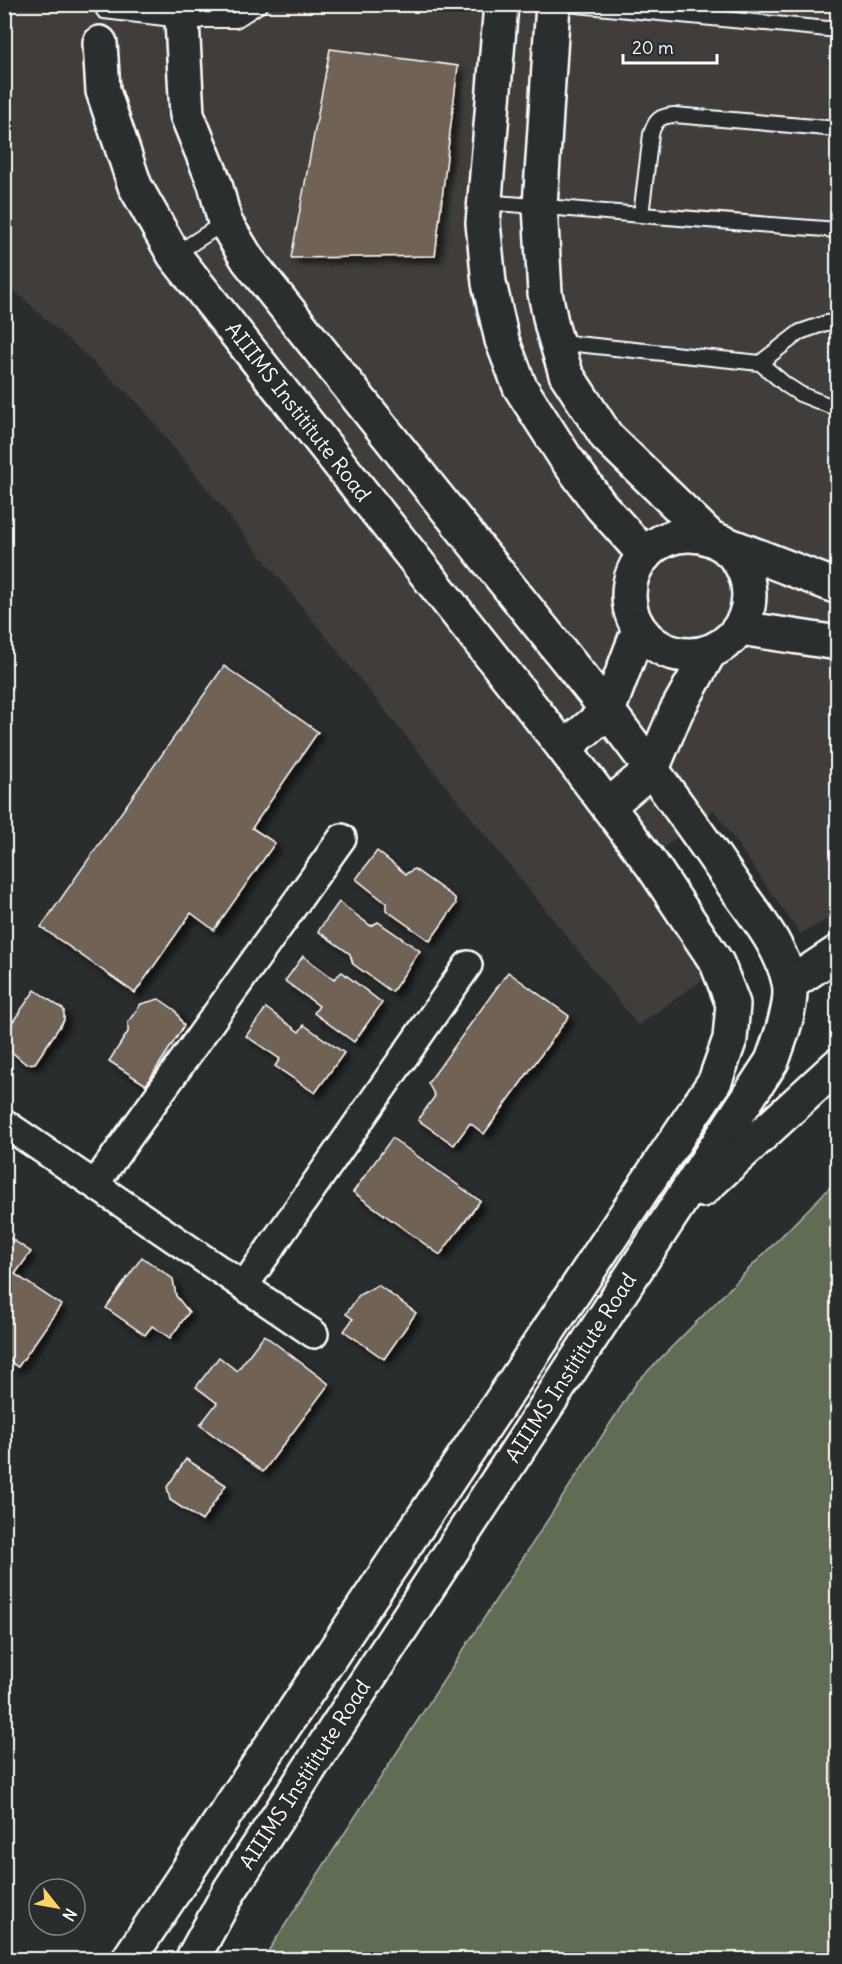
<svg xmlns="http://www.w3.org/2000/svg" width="842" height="1964" viewBox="0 0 842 1964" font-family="Delius,sans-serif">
	<defs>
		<filter id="shadow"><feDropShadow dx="5.5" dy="5.5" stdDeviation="3" flood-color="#0009"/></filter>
	</defs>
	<rect width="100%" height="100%" fill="#2a2d2e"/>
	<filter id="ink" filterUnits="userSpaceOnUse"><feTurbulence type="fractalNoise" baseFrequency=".0167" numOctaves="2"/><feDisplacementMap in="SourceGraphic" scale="12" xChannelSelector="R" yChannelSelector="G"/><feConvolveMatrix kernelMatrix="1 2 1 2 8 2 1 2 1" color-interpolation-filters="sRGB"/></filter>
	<g filter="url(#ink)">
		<polygon fill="#3f3e3a" points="10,5 837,5 837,914 800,934 714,810 634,870 705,978 638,1025 139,404 5,282 4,38"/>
		<polygon fill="#606c53" stroke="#b0b6a9" stroke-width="1.5" points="837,1180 837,1959 263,1959 637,1382"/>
		<g fill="#6f6456" stroke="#fff" stroke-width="1.5" filter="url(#shadow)">
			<polygon points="330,49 458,66 435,256 291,258"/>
			<polygon points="224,666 318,732 252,828 275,843 214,930 191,913 135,993 41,927"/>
			<polygon points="377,851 406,874 414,869 455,898 456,904 430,941 386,910 386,903 356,879"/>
			<polygon points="339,902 371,926 378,922 420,951 392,992 353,964 350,954 318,931"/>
			<polygon points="303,956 334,979 342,972 382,1003 354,1042 314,1013 319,1006 285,981"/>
			<polygon points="508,972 569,1016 484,1134 470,1123 454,1145 418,1120 435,1096 428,1083"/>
			<polygon points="35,990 64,1010 64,1020 35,1063 26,1064 7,1048 4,1034"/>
			<polygon points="159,999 175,1010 184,1026 146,1085 109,1061 128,1032 128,1022 141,1004"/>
			<polygon points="266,1008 299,1032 304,1025 344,1053 315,1093 275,1066 280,1059 246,1036"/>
			<polygon points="392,1138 480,1201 440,1255 353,1192"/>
			<polygon points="4,1234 31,1252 15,1274 61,1305 18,1367 4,1357"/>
			<polygon points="142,1257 173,1279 176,1296 189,1312 170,1338 152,1326 145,1335 106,1308"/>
			<polygon points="378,1285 416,1313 384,1359 344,1331 353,1319 346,1314 359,1295"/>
			<polygon points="264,1335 329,1384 263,1472 200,1425 217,1403 196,1387 219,1357 237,1371"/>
			<polygon points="186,1459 226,1485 202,1521 170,1500 167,1487"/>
		</g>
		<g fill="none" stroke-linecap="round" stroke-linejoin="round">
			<g stroke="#fff" stroke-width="18">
				<g id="lane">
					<polyline points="566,4 838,30"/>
					<polyline points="104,11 182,20 236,20 261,4"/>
					<polyline points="199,21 201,4"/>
					<path d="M485,202L641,215L651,134C655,120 660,116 674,115L838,129"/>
					<polyline points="641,215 838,230"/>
					<polyline points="174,255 225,222"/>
					<polyline points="557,342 760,363 786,385 800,394 838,409"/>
					<polyline points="760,363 800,332 826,323 838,322"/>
				</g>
			</g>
			<g stroke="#fff" stroke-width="32">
				<g id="street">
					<polyline points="4,1123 314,1334"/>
					<polyline points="95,1184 342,838"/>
					<polyline points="244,1286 468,965"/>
				</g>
			</g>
			<g stroke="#fff" stroke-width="38">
				<g id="secondary">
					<polyline points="501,4 483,223 489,283 502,340 520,387 565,457 601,506 645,555"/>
					<polyline points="553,4 540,206 545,293 552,327 566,374 607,437 711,538 838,587"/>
					<path d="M182,20L187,115L215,184L225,222L248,260L608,711C651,768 693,825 733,884C754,914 781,945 789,982C794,1004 779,1041 772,1061L230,1890L192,1960"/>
					<polyline points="100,43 103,91 135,186 174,255 564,748 652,865 717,963 733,1004 730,1039 715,1081 128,1960"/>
					<circle cx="689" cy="595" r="60"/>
					<polyline points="740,628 838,643"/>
					<polyline points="564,748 608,711 639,629"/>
					<polyline points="608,806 652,769 676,712 709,653"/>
					<polyline points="790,984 838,952"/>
					<polyline points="702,1190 838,1065"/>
				</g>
			</g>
			<use href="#lane" stroke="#2a2d2e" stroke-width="14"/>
			<use href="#street" stroke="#2a2d2e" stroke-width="27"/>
			<use href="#secondary" stroke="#2a2d2e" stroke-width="33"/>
		</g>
	</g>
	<g text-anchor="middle" stroke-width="4.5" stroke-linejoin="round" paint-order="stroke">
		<g font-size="21" fill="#fff" stroke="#2a2d2e">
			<text transform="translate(298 412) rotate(52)" y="7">AIIIMS Instititute Road</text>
			<text transform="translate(571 1368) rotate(-57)" y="7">AIIIMS Instititute Road</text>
			<text transform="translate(305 1775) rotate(-57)" y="7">AIIIMS Instititute Road</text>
		</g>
	</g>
	<rect width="842" height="1964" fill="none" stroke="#2a2d2e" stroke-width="24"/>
	<rect x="12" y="12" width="818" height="1940" fill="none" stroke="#fff" stroke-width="2" filter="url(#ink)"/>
	<g transform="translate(57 1907) rotate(121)"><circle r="28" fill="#2a2d2e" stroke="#7f8182" stroke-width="1.5"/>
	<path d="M0-4.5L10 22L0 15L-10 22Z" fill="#ffd166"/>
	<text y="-9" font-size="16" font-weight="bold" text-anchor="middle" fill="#ffffff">N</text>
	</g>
	<path d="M623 54v9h94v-9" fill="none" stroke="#ffffff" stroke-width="3"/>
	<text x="632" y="54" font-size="18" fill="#ffffff" stroke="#2a2d2e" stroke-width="4.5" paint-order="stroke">20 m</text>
</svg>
